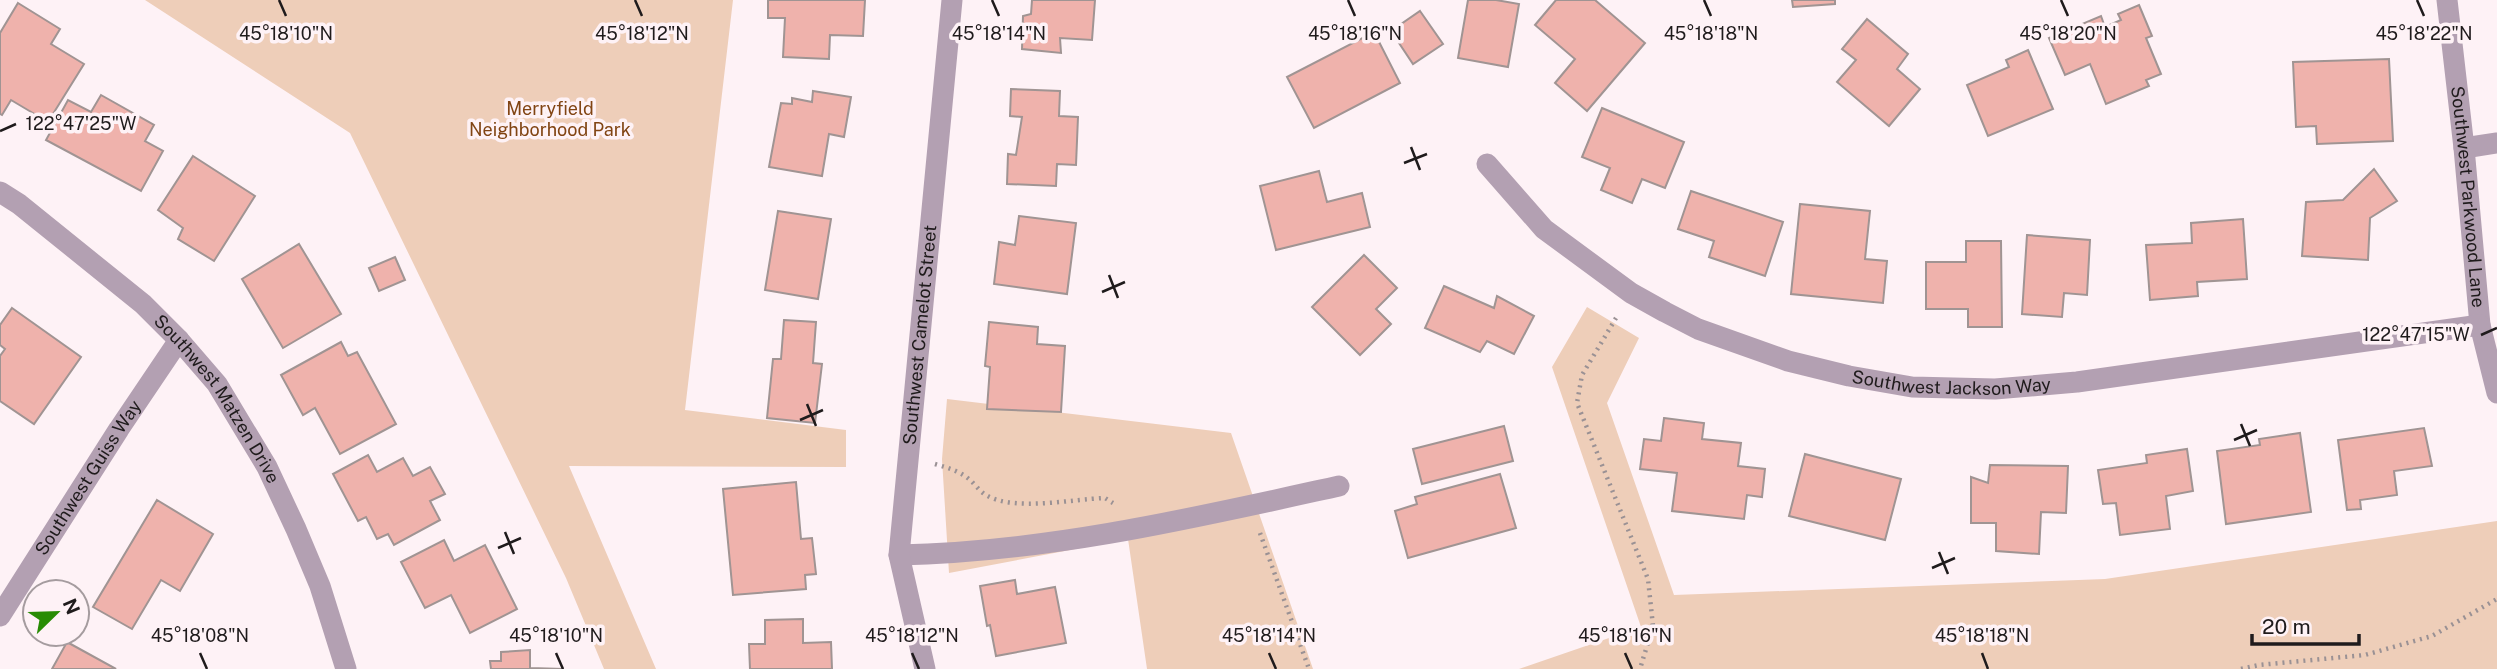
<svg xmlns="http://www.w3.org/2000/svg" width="2497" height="669" viewBox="0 0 2497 669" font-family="'Public Sans',sans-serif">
	<rect width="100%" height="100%" fill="#fef2f6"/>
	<g fill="#eeceb9">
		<polygon points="145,0 733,0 685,410 846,430 846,467 569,466 656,669 604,669 566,578 350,133"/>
		<polygon points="1587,307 1639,338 1607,403 1674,595 2105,579 2497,521 2497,669 1519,669 1641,627 1552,367"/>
		<polygon points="947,399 1231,433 1313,669 1147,669 1128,539 949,573 942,459"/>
	</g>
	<g fill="#efb2ac" stroke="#a09493" stroke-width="2">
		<polygon points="768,0 865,0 863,36 830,35 829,59 783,57 785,18 768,18"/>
		<polygon points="1032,0 1095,0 1092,40 1060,38 1061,53 1022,49 1023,16 1031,14"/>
		<polygon points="1468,0 1496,0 1519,4 1508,67 1458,58"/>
		<polygon points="1556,0 1595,0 1645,43 1587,111 1555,83 1575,59 1535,25"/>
		<polygon points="1792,0 1835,0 1835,4 1793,7"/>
		<polygon points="18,3 60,29 51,44 84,64 48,122 11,100 2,115 0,114 0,33"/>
		<polygon points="2139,5 2152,36 2146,38 2161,74 2146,80 2149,86 2106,104 2090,64 2065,75 2049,38 2101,16 2105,27 2121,20 2118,14"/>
		<polygon points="1420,11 1443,44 1413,64 1391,31"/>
		<polygon points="1867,19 1908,54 1897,69 1920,89 1889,126 1837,82 1856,60 1842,49"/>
		<polygon points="1374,32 1400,83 1314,128 1287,77"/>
		<polygon points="2028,50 2053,109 1988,136 1967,85 2009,67 2006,60"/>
		<polygon points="2389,59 2393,141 2317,144 2316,126 2296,127 2293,62"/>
		<polygon points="1011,89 1060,91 1059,116 1078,117 1076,165 1057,164 1056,186 1007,184 1008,154 1016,155 1022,117 1010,116"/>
		<polygon points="813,91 851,97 844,137 829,134 822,176 769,167 781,103 792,104 792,98 812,102"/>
		<polygon points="101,95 154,125 145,141 163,151 141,191 46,140 68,100 91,112"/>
		<polygon points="1602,108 1684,142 1665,188 1642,179 1632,203 1601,190 1610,168 1582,157"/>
		<polygon points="193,156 255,196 214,261 178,239 183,228 158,210"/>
		<polygon points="2374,169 2397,201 2370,218 2368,260 2302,256 2306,202 2343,200"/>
		<polygon points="1319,171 1327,202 1362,193 1370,227 1276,250 1260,186"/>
		<polygon points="1691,191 1783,222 1765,276 1709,257 1714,241 1678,229"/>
		<polygon points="1800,204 1870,211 1865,259 1887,261 1883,303 1791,294"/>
		<polygon points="778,211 831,219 818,299 765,290"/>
		<polygon points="1019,216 1076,223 1067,294 994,284 999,242 1015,245"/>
		<polygon points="2243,219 2247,279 2197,282 2198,296 2150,300 2146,245 2192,243 2191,223"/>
		<polygon points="2027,235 2090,240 2087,295 2064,293 2062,317 2022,314"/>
		<polygon points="1966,241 2001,241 2002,327 1968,327 1968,309 1926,309 1926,262 1966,262"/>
		<polygon points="299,244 341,314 283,348 242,279"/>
		<polygon points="1364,255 1397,288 1376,309 1391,324 1360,355 1312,307"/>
		<polygon points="395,257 405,280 379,291 369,268"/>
		<polygon points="1444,286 1494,308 1497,296 1534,316 1514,354 1487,341 1480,352 1425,328"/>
		<polygon points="12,308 81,357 34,424 0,401 0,356 5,349 0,345 0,325"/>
		<polygon points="784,320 816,322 813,363 822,364 815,423 767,418 773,359 781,359"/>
		<polygon points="989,322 1038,327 1037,344 1065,346 1061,412 987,409 990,367 985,366"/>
		<polygon points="341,342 348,356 357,352 396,424 340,454 315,408 303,415 281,375"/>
		<polygon points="1664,418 1704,423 1702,439 1741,443 1738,466 1765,469 1762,497 1747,495 1744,519 1672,511 1677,473 1640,469 1644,439 1661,441"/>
		<polygon points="1504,426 1513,461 1422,484 1413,449"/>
		<polygon points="2424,428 2432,466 2394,471 2397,495 2360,500 2361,509 2347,510 2338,440"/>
		<polygon points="2300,433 2311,512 2226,524 2217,451 2260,445 2259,439"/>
		<polygon points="2187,449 2193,491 2166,496 2170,529 2120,535 2116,503 2103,504 2098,470 2147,463 2146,455"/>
		<polygon points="1805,454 1901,479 1885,540 1789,516"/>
		<polygon points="368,455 377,472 403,458 413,476 430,467 445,494 430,501 440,520 394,545 388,534 377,539 366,517 358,521 333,474"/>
		<polygon points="1990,465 2068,466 2066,513 2041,512 2039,554 1996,551 1996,523 1971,523 1971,477 1988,483"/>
		<polygon points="1500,474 1516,528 1408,558 1395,511 1417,504 1415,497"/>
		<polygon points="796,482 801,539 812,538 816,574 805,575 806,589 733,595 723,489"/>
		<polygon points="157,500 213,534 180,591 161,580 132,629 93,607"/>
		<polygon points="444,540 454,561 485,545 517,609 470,633 451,595 425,608 401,562"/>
		<polygon points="1015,580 1017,594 1055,587 1066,643 996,656 990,625 987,626 980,586"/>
		<polygon points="803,619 803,643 831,642 832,669 750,669 749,644 765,644 765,620"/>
		<polygon points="67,642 116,669 52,669"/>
		<polygon points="530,650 530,668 564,669 491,669 490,661 501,661 501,652"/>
	</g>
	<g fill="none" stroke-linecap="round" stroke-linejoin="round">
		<g stroke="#9a9194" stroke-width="4.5" stroke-dasharray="2 5" stroke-linecap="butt">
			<polyline points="1616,318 1582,375 1577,403 1648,579 1653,626 1640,669"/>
			<path d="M935,464C948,468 960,471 970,480C975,484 979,491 986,495C1014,512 1072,499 1105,498L1113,503"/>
			<polyline points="1260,533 1309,669"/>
			<polyline points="2241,669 2259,665 2365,655 2432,636 2497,599"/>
		</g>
		<g stroke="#b3a0b2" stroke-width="21">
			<path id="s1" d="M2447,0L2464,148L2480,325L2497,393"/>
			<polyline points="2464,148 2497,143"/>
			<path id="s2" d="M1487,164L1544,229L1631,293L1665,312L1698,329L1788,361L1849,376L1912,387L1995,389L2077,382L2480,325"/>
			<path id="s3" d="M0,192L19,204L143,304L179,340L217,384L267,467L296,529L320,586L346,669"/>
			<path d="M899,555C1048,552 1194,518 1339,486"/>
			<path id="s4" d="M0,616L119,429L179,340"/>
			<path id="s5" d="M925,669L899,555L952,0"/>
		</g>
	</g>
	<path fill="none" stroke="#1f1b1c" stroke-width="2.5" d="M279,0L286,16M635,0L642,16M992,0L999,16M1348,0L1355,16M1704,0L1711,16M2061,0L2068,16M2417,0L2424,16M0,131L16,124M1411,147L1420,170M1404,163L1427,154M1109,275L1118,298M1102,292L1125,282M2481,335L2497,328M807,404L816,426M800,420L823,410M2241,424L2250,446M2234,440L2257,430M505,532L514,554M498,548L521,538M1939,552L1948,574M1932,568L1955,558M200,653L207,669M556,653L563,669M912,653L919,669M1269,653L1276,669M1625,653L1632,669M1982,653L1988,669"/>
	<g text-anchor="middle" stroke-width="7" stroke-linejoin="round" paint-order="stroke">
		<g font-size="18" fill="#814413" stroke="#fef2f6">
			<text x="550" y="115">Merryfield<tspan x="550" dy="21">Neighborhood Park</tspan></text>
		</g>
		<g font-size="18" fill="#1f1b1c" stroke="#fef2f6">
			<text dy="6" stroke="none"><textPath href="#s1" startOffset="198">Southwest Parkwood Lane</textPath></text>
			<text dy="6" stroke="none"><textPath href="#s5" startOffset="338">Southwest Camelot Street</textPath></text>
			<text dy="6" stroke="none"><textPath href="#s2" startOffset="532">Southwest Jackson Way</textPath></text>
			<text dy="6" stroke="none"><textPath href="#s3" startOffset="303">Southwest Matzen Drive</textPath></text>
			<text dy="6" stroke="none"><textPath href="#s4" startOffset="164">Southwest Guiss Way</textPath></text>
		</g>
	</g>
	<g font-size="18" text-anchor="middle" fill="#1f1b1c" stroke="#fef2f6" stroke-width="7" stroke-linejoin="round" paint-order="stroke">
		<text x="286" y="40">45°18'10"N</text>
		<text x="642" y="40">45°18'12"N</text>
		<text x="999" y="40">45°18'14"N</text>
		<text x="1711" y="40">45°18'18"N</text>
		<text x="2424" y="40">45°18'22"N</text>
		<text x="1355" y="40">45°18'16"N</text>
		<text x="2068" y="40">45°18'20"N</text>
		<text x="81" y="130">122°47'25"W</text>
		<text x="2416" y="341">122°47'15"W</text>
		<text x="200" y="642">45°18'08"N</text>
		<text x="556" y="642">45°18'10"N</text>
		<text x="912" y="642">45°18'12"N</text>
		<text x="1269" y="642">45°18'14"N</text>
		<text x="1625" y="642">45°18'16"N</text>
		<text x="1982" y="642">45°18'18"N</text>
	</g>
	<g transform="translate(56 613) rotate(67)"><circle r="33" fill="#fef2f6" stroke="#a59c9f" stroke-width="2"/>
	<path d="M0-5L12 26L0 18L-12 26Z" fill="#288c04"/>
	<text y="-10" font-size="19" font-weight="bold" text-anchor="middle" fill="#1f1b1c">N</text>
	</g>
	<path d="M2252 634v10h107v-10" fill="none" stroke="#1f1b1c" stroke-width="3.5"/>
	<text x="2262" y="634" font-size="21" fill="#1f1b1c" stroke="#fef2f6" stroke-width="5" paint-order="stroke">20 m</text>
</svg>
